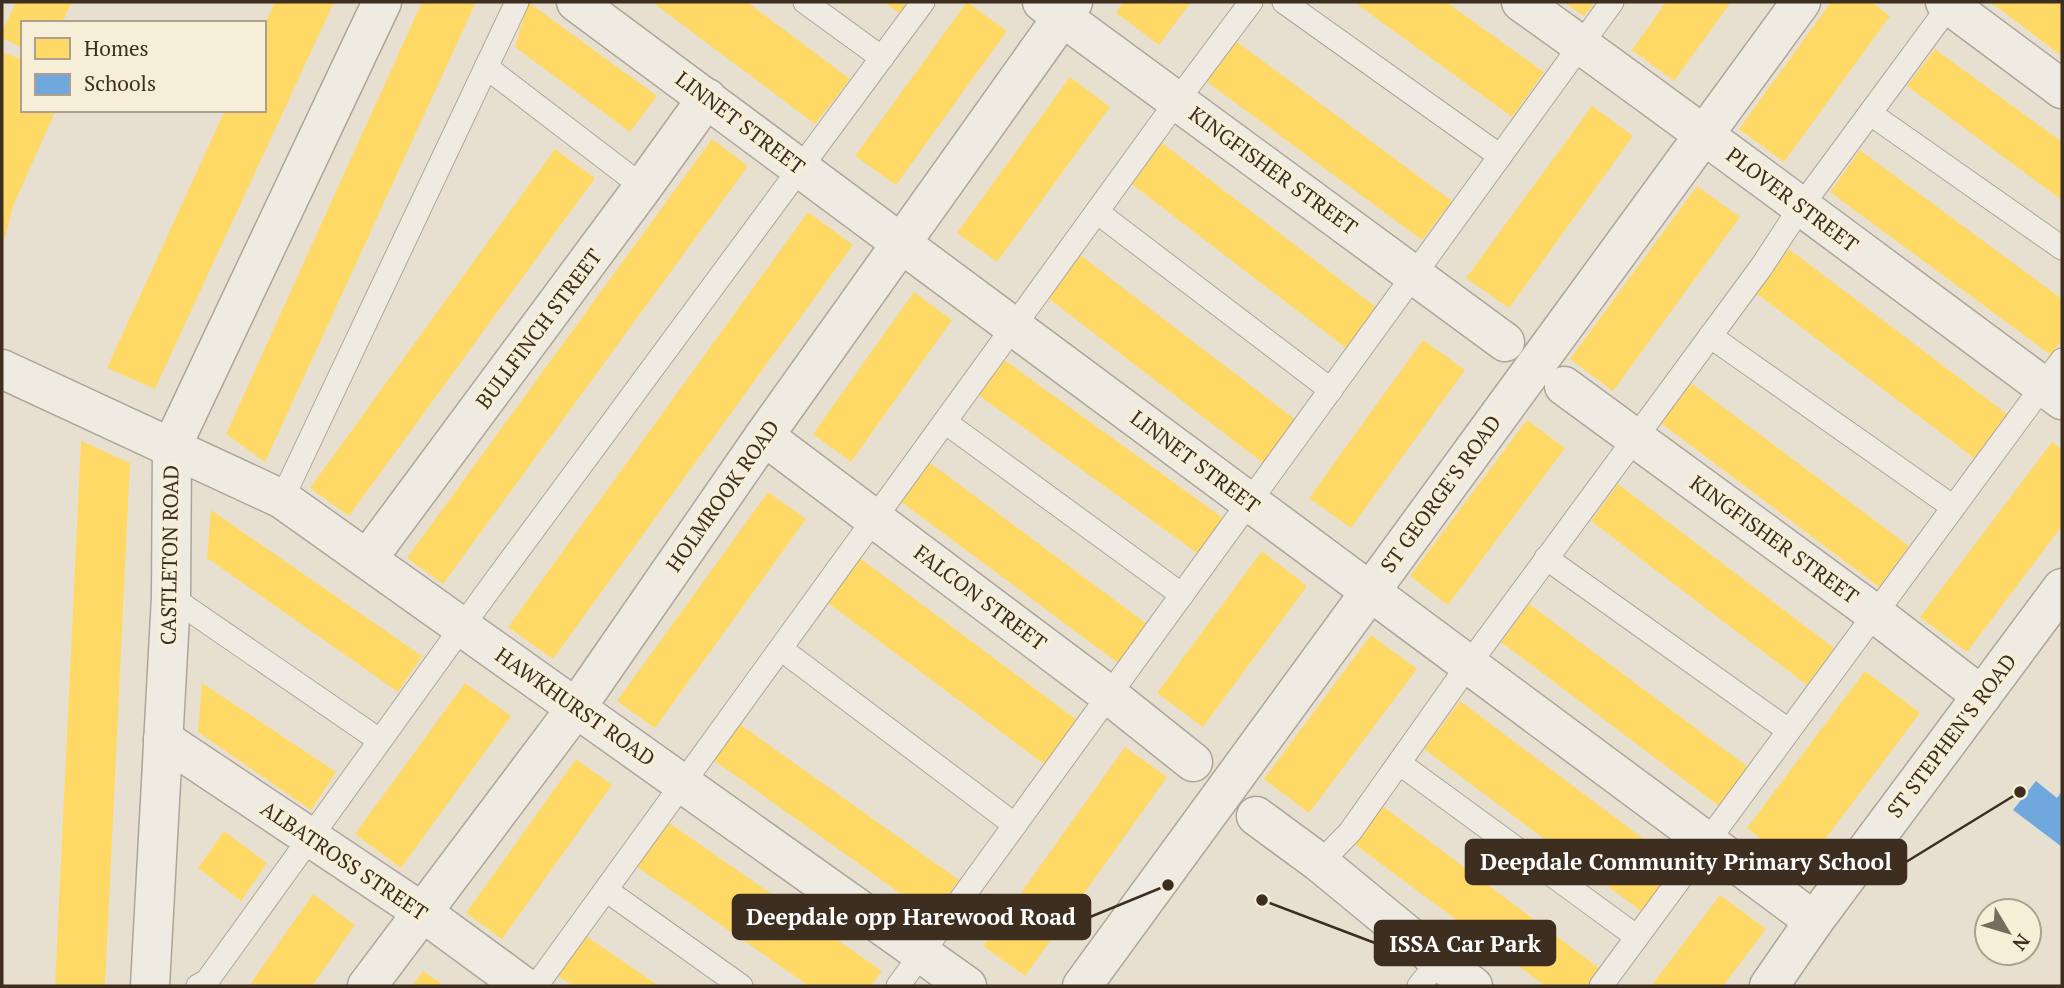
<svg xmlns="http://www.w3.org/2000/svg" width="2064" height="988" viewBox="0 0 2064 988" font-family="'PT Serif',serif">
	<rect width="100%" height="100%" fill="#e7e0d1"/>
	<g fill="#ffd966">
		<polygon points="16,2 72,2 62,23 23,23 23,48 2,38 2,32"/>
		<polygon points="275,2 334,2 155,389 107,368 225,110 264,110 264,26"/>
		<polygon points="422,2 476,2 265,462 226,434"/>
		<polygon points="528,2 657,96 630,132 515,47"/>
		<polygon points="652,2 747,2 850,79 815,124"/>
		<polygon points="884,2 907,2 899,13"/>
		<polygon points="967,2 1007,31 896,185 855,156"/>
		<polygon points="1124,2 1191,2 1159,45 1116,13"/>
		<polygon points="1354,2 1446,2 1544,72 1512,117"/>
		<polygon points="1564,2 1595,2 1584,16"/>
		<polygon points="1666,2 1731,2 1674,81 1632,50"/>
		<polygon points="1831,2 1871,2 1890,16 1784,162 1739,129"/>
		<polygon points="1989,2 2062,2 2062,56 2001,10"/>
		<polygon points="1233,39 1452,201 1422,240 1203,79"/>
		<polygon points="1935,49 2062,142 2062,200 1907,86"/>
		<polygon points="2,52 23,60 23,110 56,110 13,206 5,238 2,239"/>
		<polygon points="1070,77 1110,107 997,262 957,233"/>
		<polygon points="1592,106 1633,136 1509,308 1466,278"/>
		<polygon points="712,139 748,166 443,584 407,558"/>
		<polygon points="1161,142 1377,308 1346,348 1129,182"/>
		<polygon points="555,149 595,178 349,516 310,488"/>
		<polygon points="1860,150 2062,299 2062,340 2051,355 1830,192"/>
		<polygon points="1697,186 1740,217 1613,391 1570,359"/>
		<polygon points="808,212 853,245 553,659 508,627"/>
		<polygon points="1789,249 2007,414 1974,458 1756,293"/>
		<polygon points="1080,255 1296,420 1263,463 1048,298"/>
		<polygon points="914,292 952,320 851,462 813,434"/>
		<polygon points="1423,340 1465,370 1351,528 1309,498"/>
		<polygon points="1003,359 1223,518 1197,553 977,394"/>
		<polygon points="1691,383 1909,546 1879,587 1661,423"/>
		<polygon points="1527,420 1565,448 1448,605 1410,576"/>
		<polygon points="81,441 130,463 105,986 55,986"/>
		<polygon points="2052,442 2062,450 2062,526 1967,652 1920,617"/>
		<polygon points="929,462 1147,624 1118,663 900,501"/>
		<polygon points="1618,484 1834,648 1807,685 1591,521"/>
		<polygon points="768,492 806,519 655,728 617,701"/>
		<polygon points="211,510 422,656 398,692 207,558"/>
		<polygon points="1262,551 1307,586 1203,727 1157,693"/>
		<polygon points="857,556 1077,720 1044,764 824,600"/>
		<polygon points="1529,604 1748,767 1719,806 1501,642"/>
		<polygon points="1371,635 1417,669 1309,813 1264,779"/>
		<polygon points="1865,671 1920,713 1802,870 1747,828"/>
		<polygon points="202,683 336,772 311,810 198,732"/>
		<polygon points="465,683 511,716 401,868 355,834"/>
		<polygon points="1460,701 1677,864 1641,911 1424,749"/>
		<polygon points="738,723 959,880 932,916 712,759"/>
		<polygon points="1125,747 1167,777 1025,976 983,946"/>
		<polygon points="576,759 612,785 502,939 466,913"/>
		<polygon points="1381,805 1599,968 1586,986 1545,986 1353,843"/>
		<polygon points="668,822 882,971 871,986 809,986 637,867"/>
		<polygon points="224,831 267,863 241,901 198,868"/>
		<polygon points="313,894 355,925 312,986 249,986"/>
		<polygon points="1720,895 1766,929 1723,986 1651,986"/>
		<polygon points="583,934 659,986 574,986 555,974"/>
		<polygon points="423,971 445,986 412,986"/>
	</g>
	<polygon fill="#6fa8dc" points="2036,781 2057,798 2062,791 2062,847 2013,810"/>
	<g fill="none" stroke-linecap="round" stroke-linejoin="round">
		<g stroke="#ada599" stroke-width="25">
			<g id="service">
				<polyline points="805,2 882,58"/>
				<polyline points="1284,2 1500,156"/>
				<polyline points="486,67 643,187"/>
				<polyline points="1871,114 2062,248"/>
				<polyline points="1097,212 1331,390"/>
				<polyline points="1710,336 1953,507"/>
				<polyline points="945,422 1182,595"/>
				<polyline points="282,499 517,2"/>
				<polyline points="1546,558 1788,730"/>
				<polyline points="171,597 379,740"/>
				<polyline points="781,649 1015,825"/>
				<polyline points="1399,763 1637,937"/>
				<polyline points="1320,863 1350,832 1469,664 1762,266 1800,208 1952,2"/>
				<polyline points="606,890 741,986"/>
				<polyline points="198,986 207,981 485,595 923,2"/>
				<polyline points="536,986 1177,101 1251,2"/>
				<polyline points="898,986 1612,2"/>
				<polyline points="1419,986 1439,961"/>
				<polyline points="1601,986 2062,360"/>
			</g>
		</g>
		<g stroke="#ada599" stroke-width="41">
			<g id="minor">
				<polyline points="576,2 1814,921"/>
				<polyline points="1042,2 1505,342"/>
				<path d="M1521,2C1703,132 1882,267 2062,400"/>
				<polyline points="1945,2 2062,89"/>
				<polyline points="2,369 282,499 967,986"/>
				<polyline points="1564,386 1874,613 1982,696"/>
				<polyline points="764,436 1109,695 1193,762"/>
				<polyline points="368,558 643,187 707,98"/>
				<polyline points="163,739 422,912 523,986"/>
				<polyline points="1256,816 1320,863 1439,961 1473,986"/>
				<polyline points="150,986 171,597 172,446 382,2"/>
				<polyline points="367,986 576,708 764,436 1073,2"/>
				<polyline points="1769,986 1814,921 2062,588"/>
			</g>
		</g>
		<g stroke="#ada599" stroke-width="41">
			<polyline id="tertiary" points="1082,986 1801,2"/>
		</g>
		<use href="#service" stroke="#efebe3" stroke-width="23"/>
		<use href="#minor" stroke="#efebe3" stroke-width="38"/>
		<use href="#tertiary" stroke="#efebe3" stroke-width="38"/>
	</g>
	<g text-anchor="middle" stroke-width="7" stroke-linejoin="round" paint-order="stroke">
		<g font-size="21" fill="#3d2e20" stroke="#f7eed8">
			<text transform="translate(740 123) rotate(37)" y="7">LINNET STREET</text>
			<text transform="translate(1273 171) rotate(36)" y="7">KINGFISHER STREET</text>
			<text transform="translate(1792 200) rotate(37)" y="7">PLOVER STREET</text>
			<text transform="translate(539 329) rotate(-53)" y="7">BULLFINCH STREET</text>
			<text transform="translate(1195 462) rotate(37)" y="7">LINNET STREET</text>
			<text transform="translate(1441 494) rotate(-54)" y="7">ST GEORGE'S ROAD</text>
			<text transform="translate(723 496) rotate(-55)" y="7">HOLMROOK ROAD</text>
			<text transform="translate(1774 540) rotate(36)" y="7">KINGFISHER STREET</text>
			<text transform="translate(170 555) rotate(-89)" y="7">CASTLETON ROAD</text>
			<text transform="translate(980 598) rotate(37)" y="7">FALCON STREET</text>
			<text transform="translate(575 707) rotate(35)" y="7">HAWKHURST ROAD</text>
			<text transform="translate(1952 736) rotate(-53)" y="7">ST STEPHEN'S ROAD</text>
			<text transform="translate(344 861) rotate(34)" y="7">ALBATROSS STREET</text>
		</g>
	</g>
	<path fill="none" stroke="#3d2e20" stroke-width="2.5" d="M2020 792L1906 862M1168 885L1090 917M1262 900L1375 943"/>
	<g fill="#3d2e20" stroke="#f7eed8" stroke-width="2.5">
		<circle cx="2020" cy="792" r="7"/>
		<circle cx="1168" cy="885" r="7"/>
		<circle cx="1262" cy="900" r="7"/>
	</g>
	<g fill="#3d2e20" stroke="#3d2e20" stroke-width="2.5">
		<rect x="1466" y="840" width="440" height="44" rx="7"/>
		<rect x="733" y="895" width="357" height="44" rx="7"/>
		<rect x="1375" y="921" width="180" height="44" rx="7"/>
	</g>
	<g font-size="23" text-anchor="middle" font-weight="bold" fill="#fff">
		<text x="1686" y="870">Deepdale Community Primary School</text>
		<text x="911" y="925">Deepdale opp Harewood Road</text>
		<text x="1465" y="952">ISSA Car Park</text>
	</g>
	<rect width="2064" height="988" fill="none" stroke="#3d2e20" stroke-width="7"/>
	<rect x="21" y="21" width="245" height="91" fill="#f7eed8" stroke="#ada18e" stroke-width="2"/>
	<rect x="35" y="38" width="35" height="21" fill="#ffd966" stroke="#ada18e" stroke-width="2"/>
	<text x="84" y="56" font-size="21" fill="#3d2e20">Homes</text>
	<rect x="35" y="74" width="35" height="21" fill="#6fa8dc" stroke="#ada18e" stroke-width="2"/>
	<text x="84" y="91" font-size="21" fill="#3d2e20">Schools</text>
	<g transform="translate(2008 932) rotate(128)"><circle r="33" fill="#f7eed8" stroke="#ada18e" stroke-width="2"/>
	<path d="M0-5L12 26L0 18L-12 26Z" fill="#786c5e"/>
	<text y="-10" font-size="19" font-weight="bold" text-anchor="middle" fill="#3d2e20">N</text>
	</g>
</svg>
